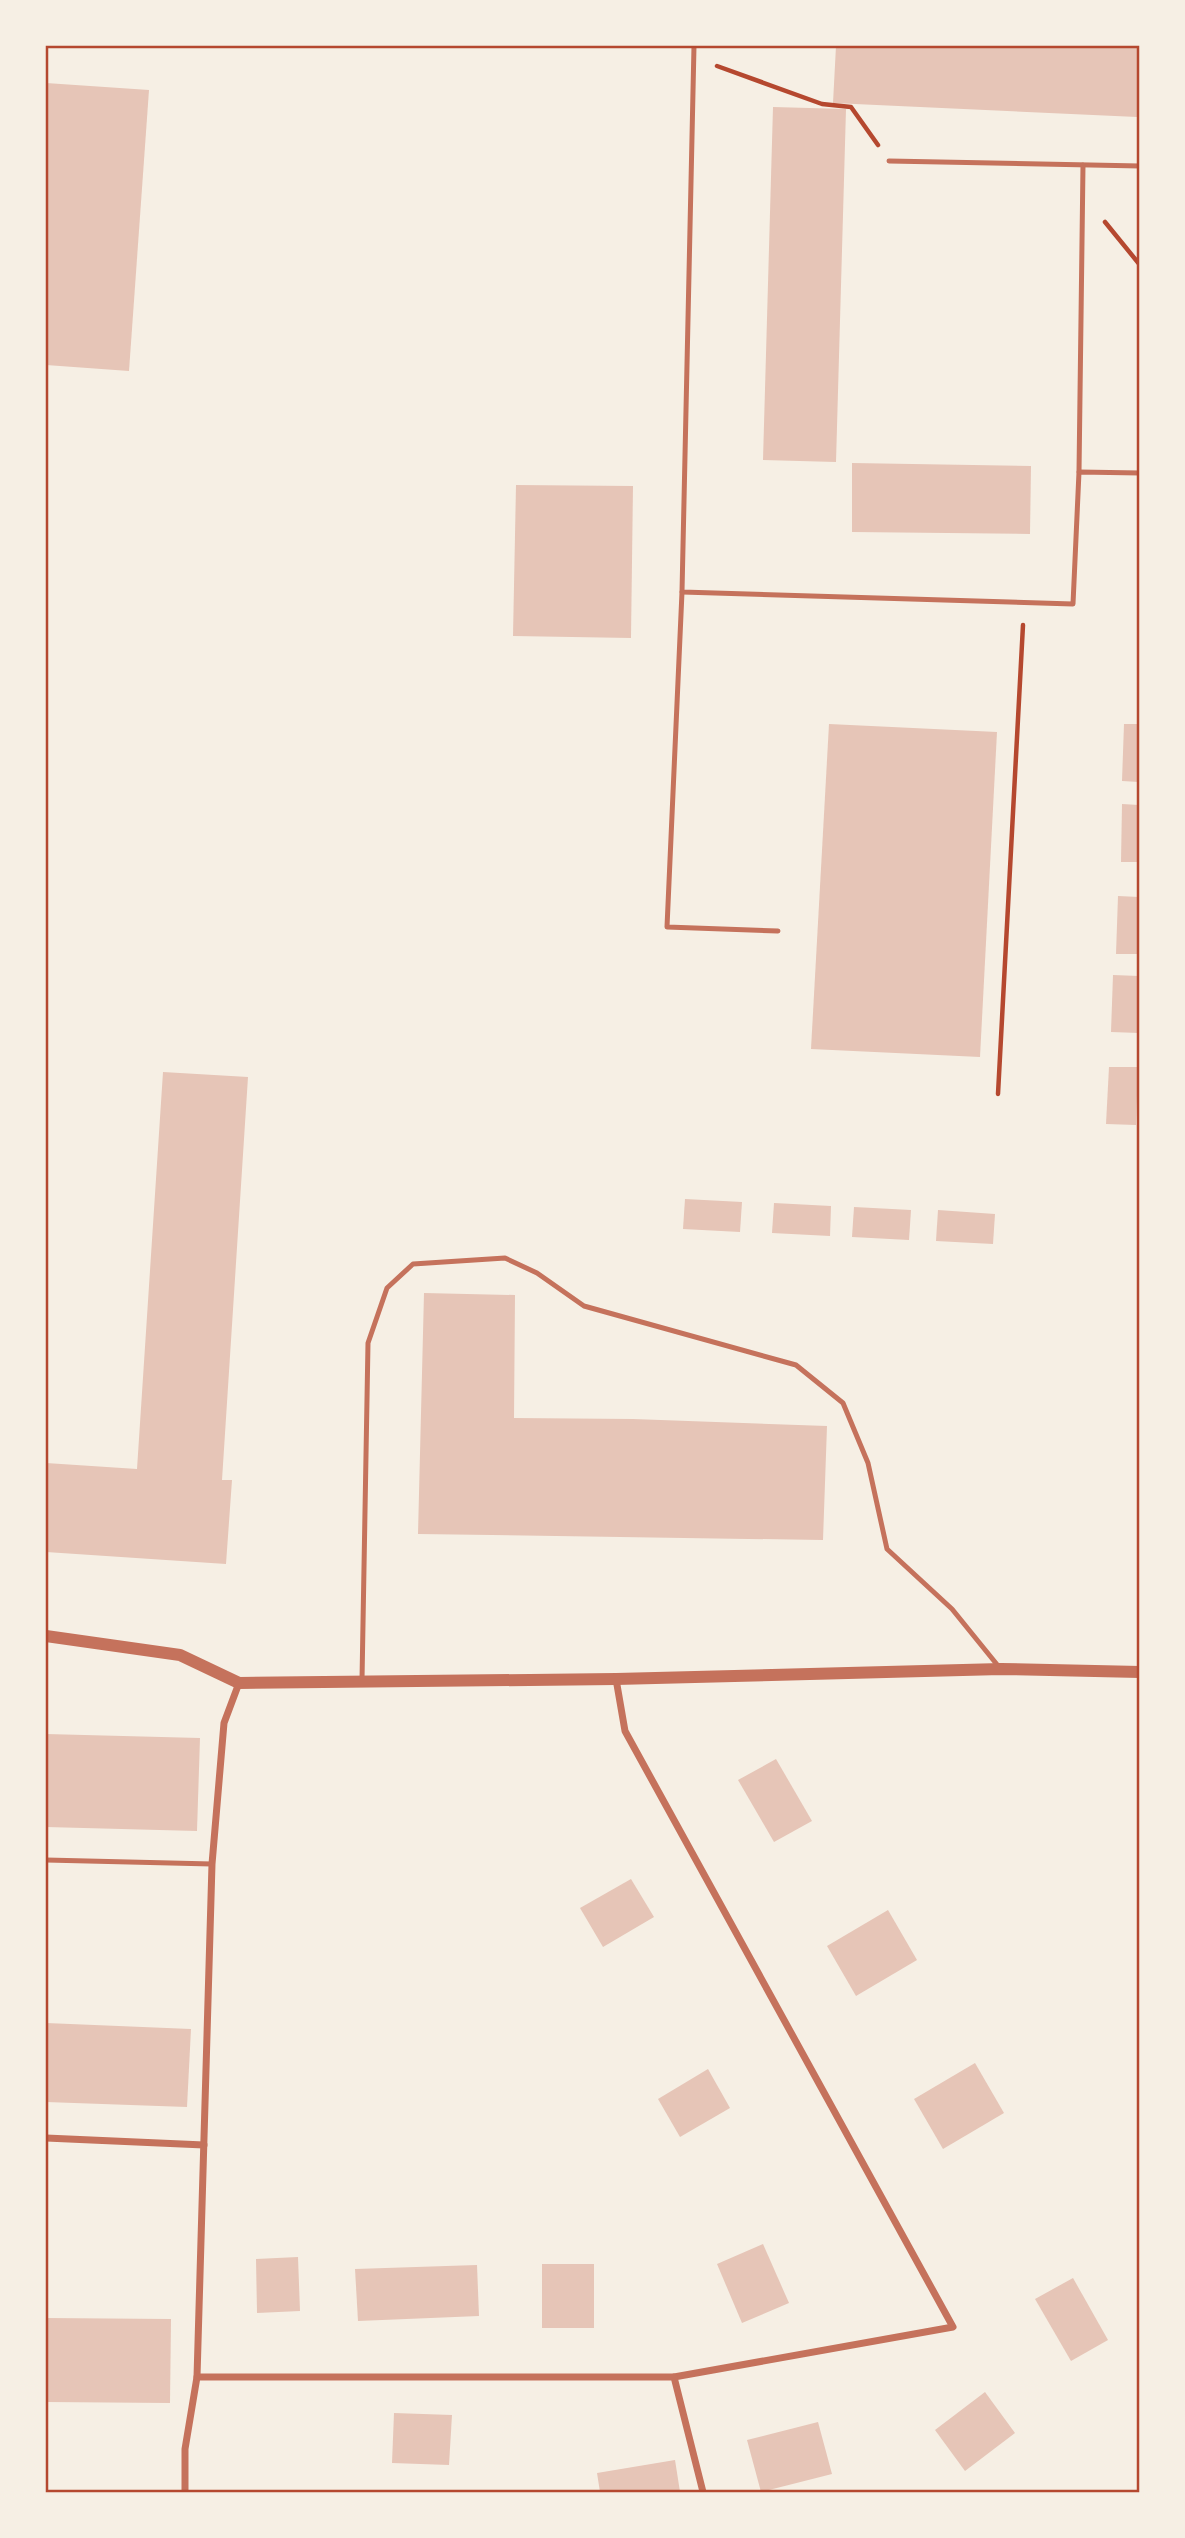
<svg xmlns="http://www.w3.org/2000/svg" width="1185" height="2538" viewBox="0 0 1185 2538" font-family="Montserrat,sans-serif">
	<rect width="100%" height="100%" fill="#f6efe4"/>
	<g fill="#e6c5b7">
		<polygon points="836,46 1139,46 1139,124 1137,117 833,103"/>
		<polygon points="46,83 149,90 129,371 46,365"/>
		<polygon points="773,107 846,109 836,462 763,460"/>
		<polygon points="852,463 1031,466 1030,534 852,532"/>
		<polygon points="516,485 633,486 631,638 513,636"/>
		<polygon points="829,724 997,732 980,1057 811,1049"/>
		<polygon points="1124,724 1139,724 1139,782 1122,781"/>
		<polygon points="1122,804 1139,805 1139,862 1121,862"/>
		<polygon points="1118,896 1139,897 1139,954 1116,954"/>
		<polygon points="1113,975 1139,976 1139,1033 1111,1032"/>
		<polygon points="1109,1067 1138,1067 1136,1125 1106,1124"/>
		<polygon points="163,1072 248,1077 222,1480 232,1480 226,1564 46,1552 46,1463 137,1469"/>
		<polygon points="685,1199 742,1202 740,1232 683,1229"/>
		<polygon points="774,1203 831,1206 830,1236 772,1233"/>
		<polygon points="854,1207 911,1210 909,1240 852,1237"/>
		<polygon points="938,1210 995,1214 993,1244 936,1241"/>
		<polygon points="424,1293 515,1295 514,1418 633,1419 827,1426 823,1540 418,1534"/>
		<polygon points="46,1734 200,1738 197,1831 46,1827"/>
		<polygon points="776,1759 812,1821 774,1842 738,1780"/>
		<polygon points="631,1879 654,1917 603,1947 580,1908"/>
		<polygon points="888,1910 917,1960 856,1996 827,1946"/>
		<polygon points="46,2023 191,2029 187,2107 46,2102"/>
		<polygon points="975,2063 1004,2113 943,2149 914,2099"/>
		<polygon points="708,2069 730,2108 680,2137 658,2099"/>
		<polygon points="763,2244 789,2303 742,2323 717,2264"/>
		<polygon points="298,2257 300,2311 257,2313 256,2259"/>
		<rect x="542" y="2264" width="52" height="64"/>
		<polygon points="477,2265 479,2316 358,2321 355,2269"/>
		<polygon points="1073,2278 1108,2340 1071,2361 1035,2299"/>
		<polygon points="46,2318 171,2319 170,2403 46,2402"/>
		<polygon points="985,2392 1015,2433 965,2471 935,2430"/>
		<polygon points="394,2413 452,2415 449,2465 392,2463"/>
		<polygon points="818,2422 832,2474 761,2492 747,2440"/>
		<polygon points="675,2460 680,2492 600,2492 597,2473"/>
	</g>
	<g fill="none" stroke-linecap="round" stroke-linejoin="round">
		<g stroke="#b5482f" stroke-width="4.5">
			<polyline points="717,66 822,104 851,107 878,145"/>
			<polyline points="1105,222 1140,265"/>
			<polyline points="998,1094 1023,625"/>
		</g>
		<g stroke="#c5725c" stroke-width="5">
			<polyline points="694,46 682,592 1073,604 1079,472 1140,473"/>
			<polyline points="889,161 1140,166"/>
			<polyline points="1079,472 1083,165"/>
			<polyline points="682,592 667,927 778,931"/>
			<polyline points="362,1680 368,1343 387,1288 413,1264 505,1258 537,1273 584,1306 796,1365 843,1403 868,1463 887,1549 952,1609 999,1667"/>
			<polyline points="46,1860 212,1864"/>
		</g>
		<g stroke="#c5725c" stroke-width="7">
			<polyline points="616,1679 625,1731 953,2327 674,2377"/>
			<polyline points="46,2138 204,2145"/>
			<polyline points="197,2377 674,2377 703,2492"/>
			<polyline points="185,2492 185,2449 197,2377 212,1864 224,1723 239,1683"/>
		</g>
		<polyline stroke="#c5725c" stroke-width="12" points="46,1636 180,1655 239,1683 616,1679 1001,1669 1140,1672"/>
	</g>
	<rect width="1185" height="2538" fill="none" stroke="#f6efe4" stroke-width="94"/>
	<rect x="47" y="47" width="1091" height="2444" fill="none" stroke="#b5482f" stroke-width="2.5"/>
</svg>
